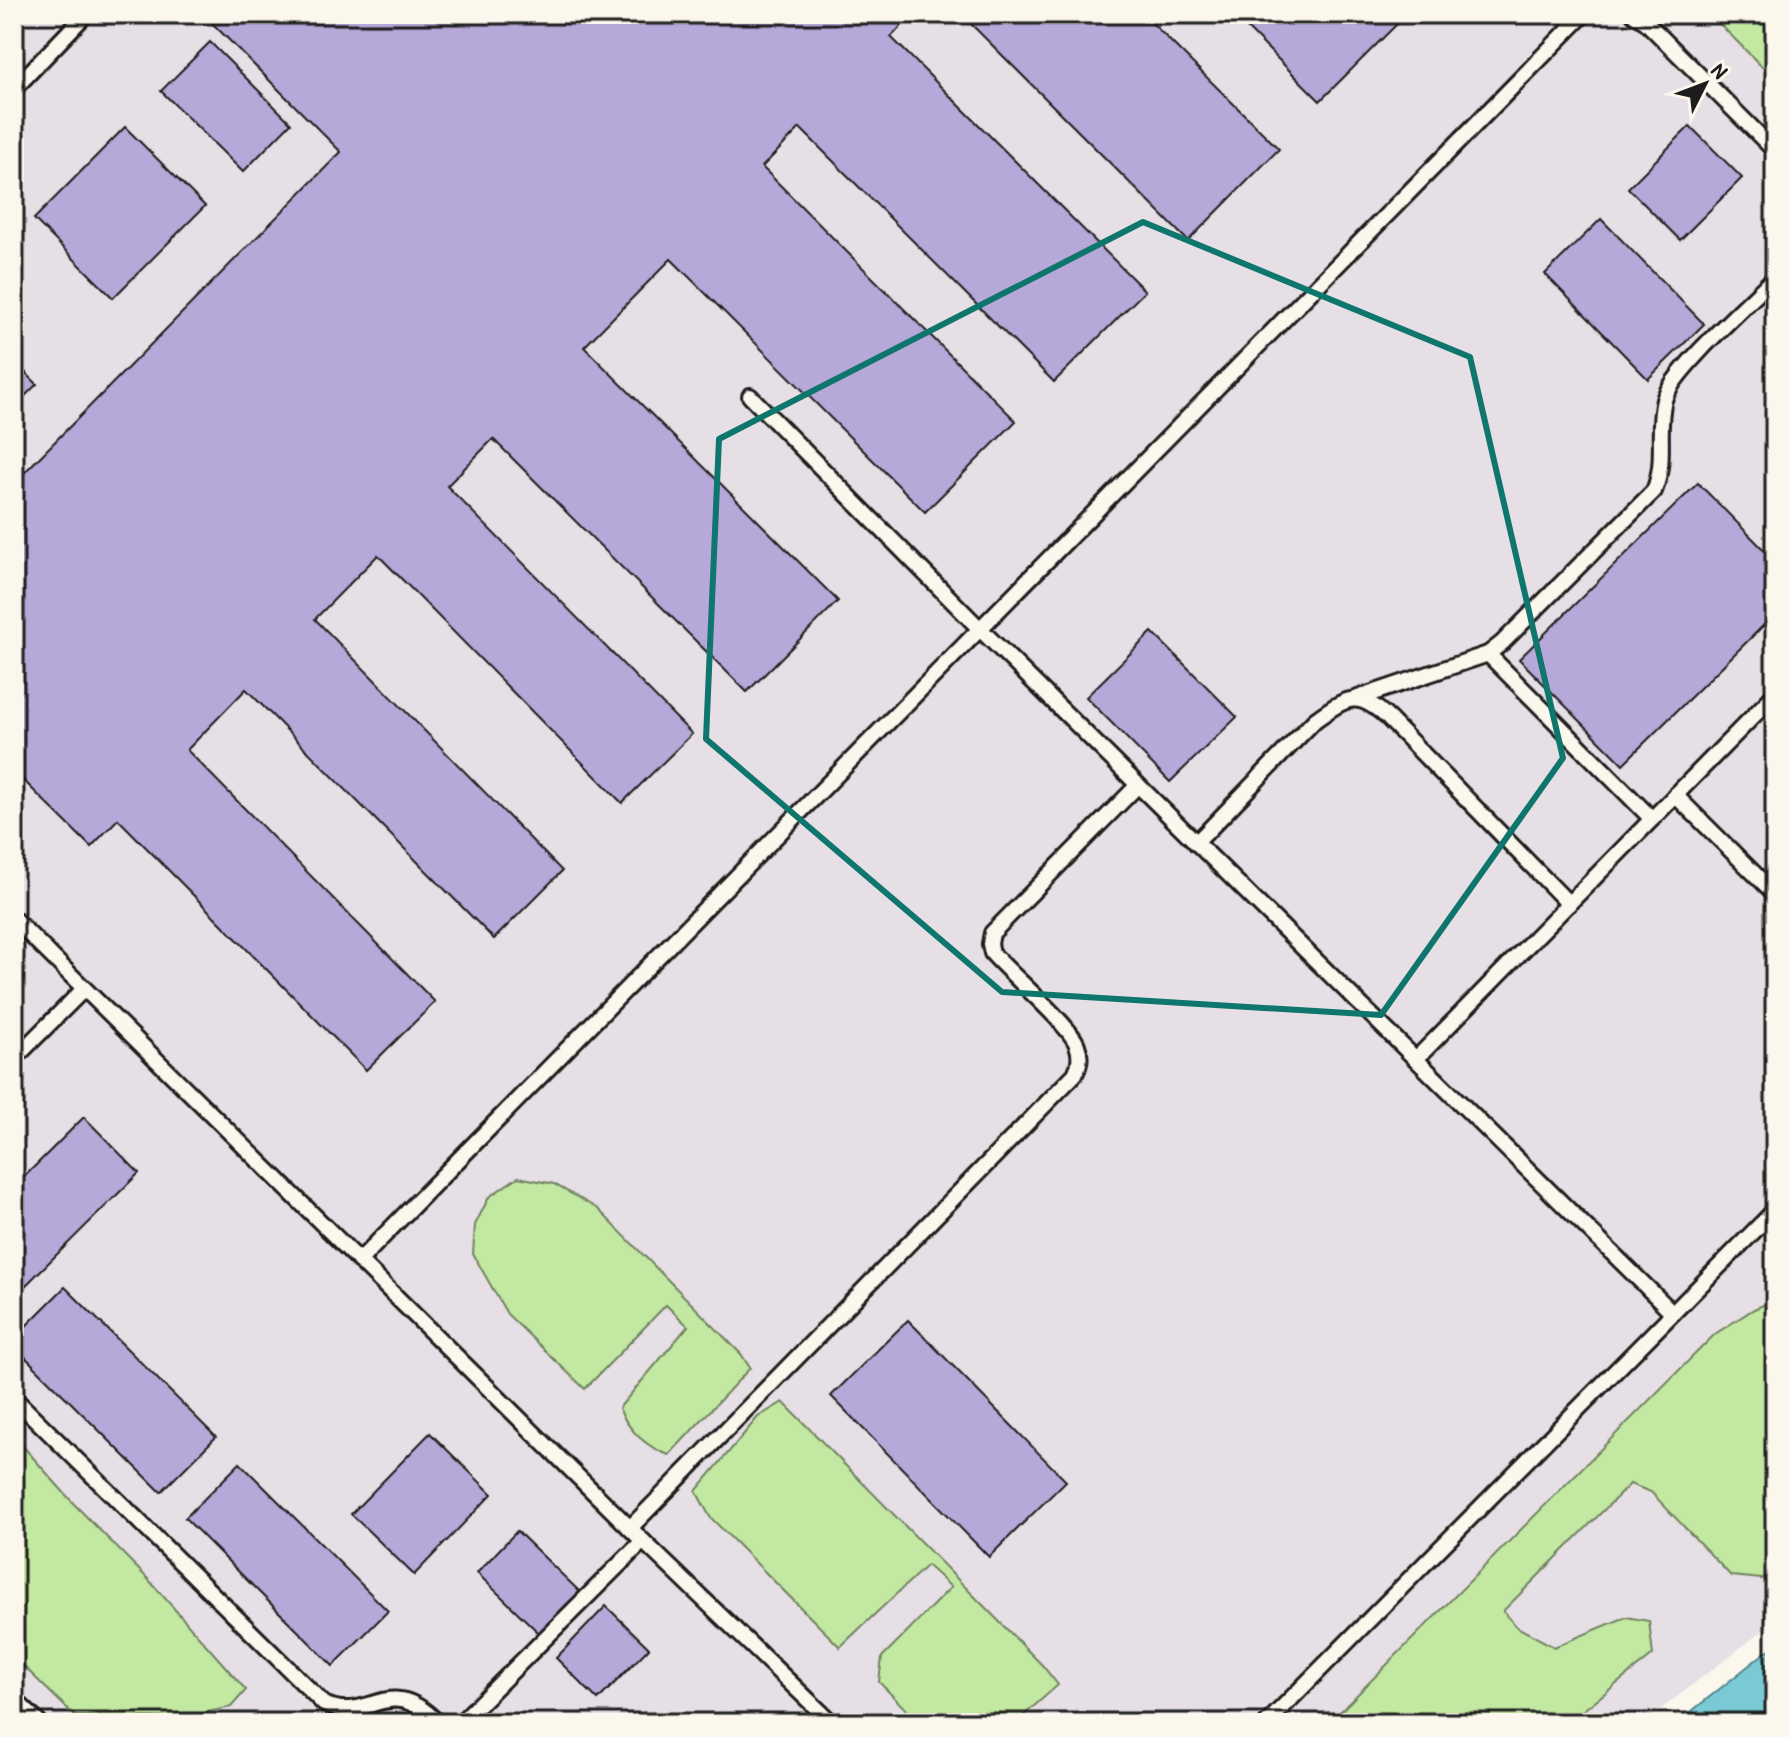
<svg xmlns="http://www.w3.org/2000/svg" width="1789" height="1737" viewBox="0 0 1789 1737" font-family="'Patrick Hand',sans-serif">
	<rect width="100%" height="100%" fill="#fbf7ec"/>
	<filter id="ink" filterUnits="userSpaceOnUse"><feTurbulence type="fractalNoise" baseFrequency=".0125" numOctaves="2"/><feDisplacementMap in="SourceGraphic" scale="16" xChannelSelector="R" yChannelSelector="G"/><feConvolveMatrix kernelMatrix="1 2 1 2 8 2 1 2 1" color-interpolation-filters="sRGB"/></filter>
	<g filter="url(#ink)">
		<polygon fill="#e6dfe6" points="14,14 1775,14 1775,1621 1643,1723 14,1723"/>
		<g fill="#c3e8a2" stroke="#70825f" stroke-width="2">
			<polygon points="1710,14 1775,15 1775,80"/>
			<path d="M518,1177L554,1184L598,1209L741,1354L750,1368L669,1455C646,1447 628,1430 619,1408L688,1326L666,1305L585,1389L507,1314L473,1254L475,1225L489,1197Z"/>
			<polygon points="1775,1300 1775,1569 1762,1579 1731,1576 1651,1492 1630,1484 1503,1611 1517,1627 1554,1647 1626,1617 1649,1621 1653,1655 1567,1723 1329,1723 1715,1334 1754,1309"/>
			<polygon points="783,1402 1042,1665 1058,1685 1015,1723 919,1723 879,1682 882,1657 951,1587 927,1565 840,1647 710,1517 696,1491 758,1417"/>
			<polygon points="14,1436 74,1504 148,1579 246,1690 231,1707 180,1718 75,1716 14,1657"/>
		</g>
		<polygon fill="#7acad6" stroke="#54848c" stroke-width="2" points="1775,1645 1775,1723 1677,1723 1762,1655"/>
		<g fill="#b6a8d8" stroke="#1c1c1c" stroke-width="2">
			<polygon points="203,14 913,14 891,37 1145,291 1054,382 800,128 762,167 1016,421 925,512 671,259 584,347 838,601 747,692 493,439 447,486 692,734 622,803 378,555 315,619 562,871 494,939 246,689 187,750 435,1002 366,1070 118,819 91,847 14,771 14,483 341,152"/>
			<polygon points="961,14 1143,14 1279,149 1188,241"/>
			<polygon points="1233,14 1407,14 1320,101"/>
			<polygon points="210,42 291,123 243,172 161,91"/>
			<polygon points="1690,126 1742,178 1680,240 1628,188"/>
			<polygon points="125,127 205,206 113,298 34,219"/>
			<polygon points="1601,219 1704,324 1648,379 1545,274"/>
			<polygon points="14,361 37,384 14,407"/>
			<polygon points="1698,483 1775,561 1775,614 1623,764 1519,659"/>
			<polygon points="1152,632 1237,717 1170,782 1086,697"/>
			<polygon points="84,1117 139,1173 14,1297 14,1187"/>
			<polygon points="65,1287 216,1437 161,1492 14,1346 14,1338"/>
			<polygon points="908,1320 1066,1481 989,1557 831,1396"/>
			<polygon points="430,1433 492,1494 414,1575 351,1514"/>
			<polygon points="240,1463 388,1611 333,1666 185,1518"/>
			<polygon points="517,1531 580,1592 540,1634 477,1573"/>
			<polygon points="606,1606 649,1648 598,1700 556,1658"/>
		</g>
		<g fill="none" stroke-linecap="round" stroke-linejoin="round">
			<g stroke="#1c1c1c" stroke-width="20">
				<g id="lane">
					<polyline points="1634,14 1646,22 1775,151"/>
					<polyline points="14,89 86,14"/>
					<polyline points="750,396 980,629 1673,1313"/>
					<polyline points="1488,654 1652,819"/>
					<path d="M1358,698L1488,654L1502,643L1654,491C1667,459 1656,430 1664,400C1671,372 1751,301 1775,277"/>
					<polyline points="1675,795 1775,894"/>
					<path d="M1196,843L1315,720C1347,697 1358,689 1389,719L1569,904"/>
					<polyline points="14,919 643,1541 832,1723"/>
					<polyline points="14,1059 84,989"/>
					<polyline points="1416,1059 1775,694"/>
					<polyline points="359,1261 1584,14"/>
					<path d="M14,1398L324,1704C370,1725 388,1671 438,1723"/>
					<path d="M630,1528L1075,1074C1080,1065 1081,1055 1077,1045C1070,1025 1010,974 992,953L990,944L992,933L1138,785"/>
					<polyline points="14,1699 39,1723"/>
					<polyline points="460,1723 643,1541"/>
					<polyline points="1267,1723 1775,1210"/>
				</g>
			</g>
			<use href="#lane" stroke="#fbf7ec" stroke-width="14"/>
		</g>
	</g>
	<path fill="none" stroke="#0f766e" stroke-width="6" stroke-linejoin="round" d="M1143,222L1470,357L1563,758L1381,1015L1002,992L706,739L719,439Z"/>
	<rect width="1789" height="1737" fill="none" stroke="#fbf7ec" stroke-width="48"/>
	<rect x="24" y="24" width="1741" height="1689" fill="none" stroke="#1c1c1c" stroke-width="3" filter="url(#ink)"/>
	<g transform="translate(1705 84) rotate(48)" stroke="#fbf7ec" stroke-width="6" paint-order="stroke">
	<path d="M0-6L14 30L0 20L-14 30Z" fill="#1c1c1c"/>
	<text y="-12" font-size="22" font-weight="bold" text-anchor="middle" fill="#1c1c1c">N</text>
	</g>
</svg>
